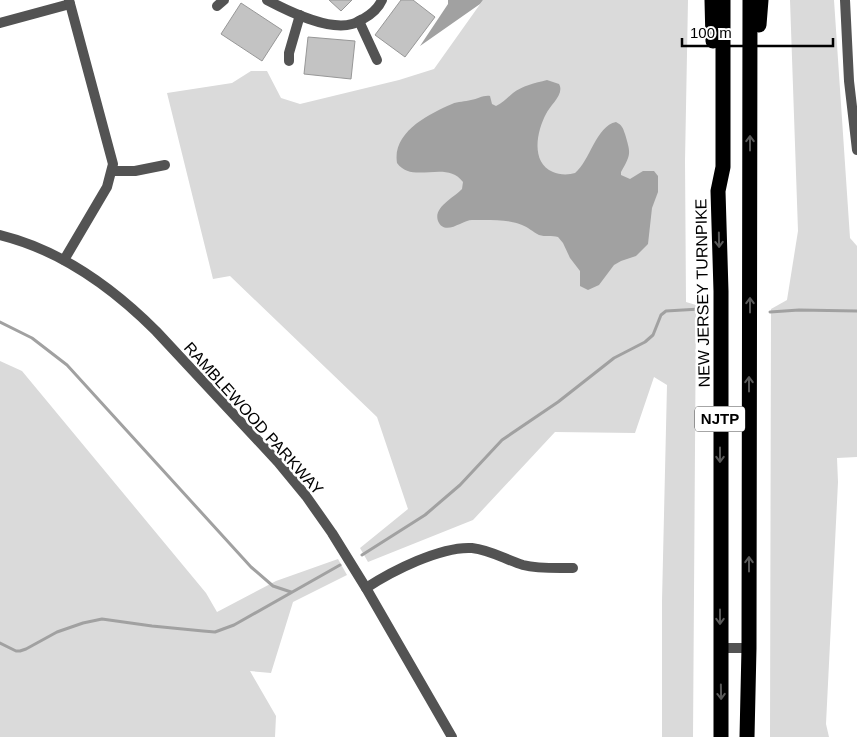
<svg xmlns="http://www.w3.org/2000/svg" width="857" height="737" viewBox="0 0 857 737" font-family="Helvetica,sans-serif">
	<rect width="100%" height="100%" fill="#fff"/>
	<g fill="#dadada">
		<polygon points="483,0 688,0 685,161 686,302 696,305 693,737 662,737 662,601 667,385 654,377 635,433 555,432 473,520 368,562 360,548 408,509 377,417 230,276 213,279 167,93 232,83 251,71 267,71 281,98 300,104 399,80 434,69"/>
		<polygon points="790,0 834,0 850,238 857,246 857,457 837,458 838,482 826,724 829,737 770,737 771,309 787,300 798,231"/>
		<polygon points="0,361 22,371 206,593 217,612 276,581 338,559 347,575 293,602 271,673 250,671 276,716 275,737 0,737"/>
	</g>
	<g fill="#a1a1a1">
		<polygon points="448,0 483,0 480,4 420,46 448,4"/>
		<path d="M547,80L559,84C565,94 550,105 546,114C537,131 530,162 553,172C559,175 569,175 575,173C590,161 596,126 616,122C622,125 623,128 625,134C631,154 631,154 621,172V175L630,179L643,171H654L658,176V192L652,208L648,244L636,256L621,261L614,265L599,285L588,290L580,286V271L570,258L563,243L558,237C552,235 545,237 539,235C533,232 528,227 522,225C508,219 487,220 472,220C462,220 445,237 438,221C433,207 455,197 462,189L463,182C446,159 413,185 397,163C392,132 429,114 452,104C458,101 465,102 471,100C478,99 483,95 490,96L492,104L496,106C503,103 507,98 513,93C522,86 535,83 547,80Z"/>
	</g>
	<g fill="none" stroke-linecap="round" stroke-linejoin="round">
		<g stroke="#a1a1a1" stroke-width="3">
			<polyline points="770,312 799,310 857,311"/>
			<polyline points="0,322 32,338 67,365 251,567 273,586 291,592"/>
			<polyline points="362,555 425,515 460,485 502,440 558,402 614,358 645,342 653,335 661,315 666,311 700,309"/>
			<polyline points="0,643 16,651 20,651 26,649 57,632 83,623 102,619 152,626 203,631 215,632 234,625 340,565"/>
		</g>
	</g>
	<g fill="#c3c3c3" stroke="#979797">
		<polygon points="329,0 352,0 341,11"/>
		<polygon points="401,0 413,0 435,17 405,57 375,35"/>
		<polygon points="241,3 282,30 262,61 221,34"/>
		<polygon points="308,37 355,41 351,79 304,74"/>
	</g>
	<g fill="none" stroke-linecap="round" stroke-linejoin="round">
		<g stroke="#535353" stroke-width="10">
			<path d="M267,0C288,11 328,31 352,24C356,23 360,20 363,19C372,14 378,9 382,0"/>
			<polyline points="845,0 849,81 857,150"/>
			<polyline points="217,6 224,0"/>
			<polyline points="359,21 377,60"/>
			<polyline points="0,23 70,4"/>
			<polyline points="289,61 289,53 300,15"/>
			<polyline points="112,171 135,171 165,165"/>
			<path d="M0,235C61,250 112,287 156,331L278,462L306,496L332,533L366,588L452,737"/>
			<polyline points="64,260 107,187 113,164 69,0"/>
			<path d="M366,588C392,571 441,546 472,548C491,550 506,560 523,565C539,569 557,568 573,568"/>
			<polyline points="720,648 749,648"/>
		</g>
		<g stroke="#000" stroke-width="15">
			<polyline points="712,0 713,41"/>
			<polyline points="759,25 761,0"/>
			<polyline points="721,737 721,291 718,191 723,167 723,0"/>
			<polyline points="747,737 749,648 750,0"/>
		</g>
	</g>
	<defs><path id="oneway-shaft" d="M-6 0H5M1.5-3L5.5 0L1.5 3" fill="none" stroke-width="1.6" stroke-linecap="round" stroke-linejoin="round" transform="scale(1.25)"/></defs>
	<g stroke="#595959">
		<use href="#oneway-shaft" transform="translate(750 143) rotate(-90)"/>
		<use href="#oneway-shaft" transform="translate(719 240) rotate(89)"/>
		<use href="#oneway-shaft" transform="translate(750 305) rotate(-90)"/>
		<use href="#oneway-shaft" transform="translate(749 384) rotate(-90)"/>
		<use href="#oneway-shaft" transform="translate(720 455) rotate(90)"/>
		<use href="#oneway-shaft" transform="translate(749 564) rotate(-90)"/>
		<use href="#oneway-shaft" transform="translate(720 617) rotate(90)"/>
		<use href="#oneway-shaft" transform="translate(721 692) rotate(89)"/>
	</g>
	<g text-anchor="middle" stroke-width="5" stroke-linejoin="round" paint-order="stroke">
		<rect fill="#fff" stroke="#4c4c4c" stroke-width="1" x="695" y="406.5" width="50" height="25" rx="4"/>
		<g font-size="15" font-weight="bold" fill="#000">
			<text x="720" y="424">NJTP</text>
		</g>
		<g font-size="16" fill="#000" stroke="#fff">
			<text transform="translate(702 293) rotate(-91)" y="6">NEW JERSEY TURNPIKE</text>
			<text transform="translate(254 418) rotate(48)" y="6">RAMBLEWOOD PARKWAY</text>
		</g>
	</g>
	<path d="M682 38v8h151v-8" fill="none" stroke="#000000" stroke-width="2.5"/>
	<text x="690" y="38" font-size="15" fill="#000000" stroke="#ffffff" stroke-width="4" paint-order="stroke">100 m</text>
</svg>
